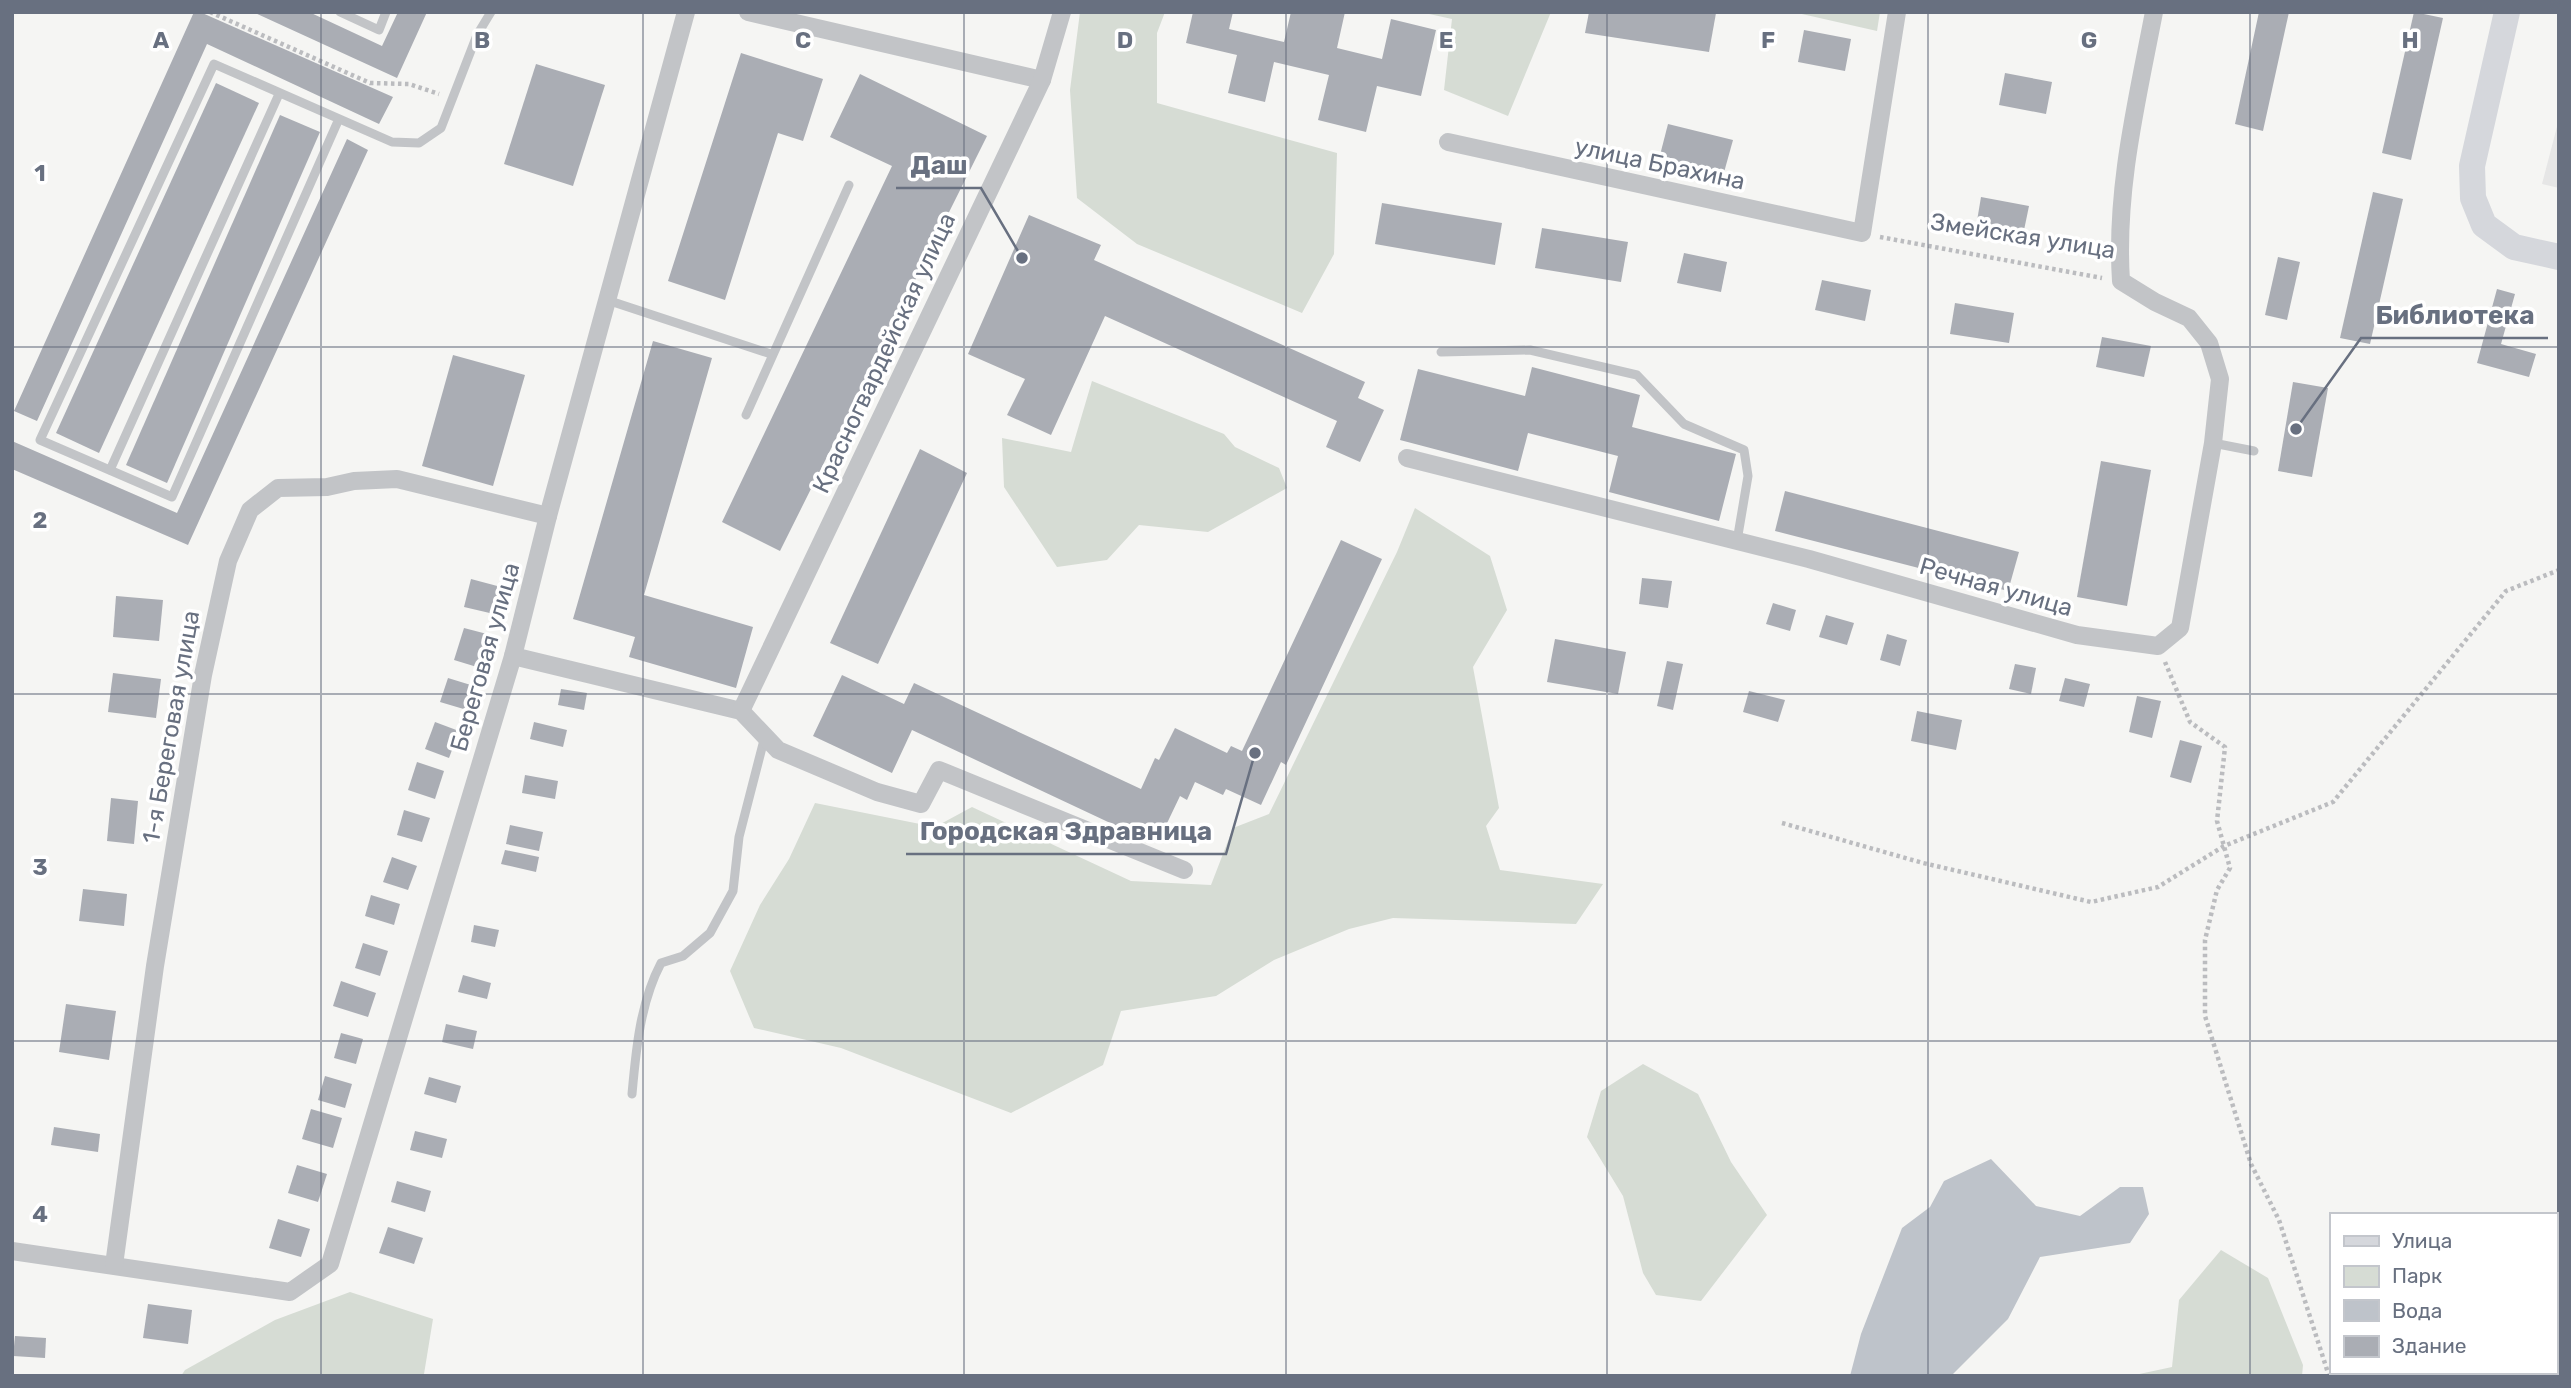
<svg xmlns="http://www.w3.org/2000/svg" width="2571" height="1388" viewBox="0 0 2571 1388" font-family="Rubik,sans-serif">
	<rect width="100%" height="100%" fill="#f5f5f3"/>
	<polygon fill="#e6e6e6" points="2559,119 2559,188 2542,184"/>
	<g fill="#d6dcd4">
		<polygon points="1080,12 1165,12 1157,33 1157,103 1337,153 1334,254 1302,313 1137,244 1077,198 1070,90"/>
		<polygon points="1420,12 1551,12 1508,116 1444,90 1452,19"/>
		<polygon points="1793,12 1880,12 1877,31"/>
		<polygon points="1092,381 1224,434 1235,447 1279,468 1287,488 1208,532 1139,525 1107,560 1057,567 1004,487 1002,438 1071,452"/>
		<polygon points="1415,508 1490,556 1507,610 1473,667 1499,808 1486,826 1500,870 1603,884 1576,924 1393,918 1349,929 1274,960 1216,996 1121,1011 1103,1065 1011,1113 841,1048 754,1028 730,971 760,905 789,859 815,803 935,827 972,807 1131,881 1211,885 1233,828 1269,814 1397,552"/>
		<polygon points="1643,1064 1698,1094 1731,1162 1767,1215 1701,1301 1656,1295 1643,1273 1623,1196 1587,1137 1601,1091"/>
		<polygon points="2221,1250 2268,1278 2303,1365 2302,1376 2130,1376 2172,1367 2179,1300"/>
		<polygon points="350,1292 433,1319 424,1374 181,1376 185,1370 275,1320"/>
	</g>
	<polygon fill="#bec3ca" points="1991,1159 2036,1206 2080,1216 2120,1187 2143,1187 2149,1214 2130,1243 2040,1257 2008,1319 1951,1376 1850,1376 1861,1334 1902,1228 1930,1207 1944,1181"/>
	<g fill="#aaadb4">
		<polygon points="194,12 200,12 393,97 379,124 207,44 37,421 14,411"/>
		<polygon points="253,12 309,12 382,46 398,12 427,12 397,78"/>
		<polygon points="1193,12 1233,12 1229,29 1284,42 1291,12 1345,12 1337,48 1382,59 1391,19 1436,30 1421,96 1377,86 1366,132 1318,120 1329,75 1274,62 1265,102 1228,93 1237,55 1186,43"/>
		<polygon points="1589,12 1716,13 1709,52 1585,33"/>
		<polygon points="2259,12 2289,12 2263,131 2235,124"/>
		<polygon points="2414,12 2443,18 2411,160 2382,153"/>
		<polygon points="1804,30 1851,39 1845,71 1798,62"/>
		<polygon points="741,53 823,79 803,141 778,133 725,300 668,281"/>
		<polygon points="536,64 605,85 573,186 504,164"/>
		<polygon points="2005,73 2052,82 2046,114 1999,105"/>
		<polygon points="860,74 987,136 780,551 722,522 892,166 830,137"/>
		<polygon points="216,83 259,103 99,453 56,433"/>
		<polygon points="280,115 320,132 167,483 126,465"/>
		<polygon points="1668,124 1733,140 1723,176 1659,159"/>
		<polygon points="347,139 368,150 188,545 12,469 12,441 177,513"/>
		<polygon points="2373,192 2403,199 2370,344 2340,338"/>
		<polygon points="1981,197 2029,206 2023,235 1976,227"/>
		<polygon points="1382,203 1502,223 1495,265 1375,244"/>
		<polygon points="1029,215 1101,245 1094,260 1365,382 1358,398 1384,410 1360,462 1326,447 1337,421 1105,316 1051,435 1007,415 1025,379 968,354"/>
		<polygon points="1542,228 1628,242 1621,282 1535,268"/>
		<polygon points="1684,253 1727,262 1721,292 1677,283"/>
		<polygon points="2278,257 2300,262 2287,320 2265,315"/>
		<polygon points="1822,280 1871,290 1865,321 1815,310"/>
		<polygon points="2497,289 2515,294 2501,344 2536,354 2529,377 2477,363"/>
		<polygon points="1955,303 2014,313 2009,343 1950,334"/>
		<polygon points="2102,337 2151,346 2144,377 2096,367"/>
		<polygon points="653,341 712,358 644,595 753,627 736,688 629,657 635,637 573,619"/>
		<polygon points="453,355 525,375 493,486 422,466"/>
		<polygon points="1532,367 1640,395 1632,427 1736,454 1719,521 1609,492 1618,456 1528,433 1518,471 1400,440 1418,369 1525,396"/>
		<polygon points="2293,382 2328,388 2312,477 2278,471"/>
		<polygon points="920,449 967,473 878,664 830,643"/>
		<polygon points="2101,461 2151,470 2127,606 2077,597"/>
		<polygon points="1785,491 2019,552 2008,591 1775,531"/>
		<polygon points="1341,540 1382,559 1286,765 1281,762 1261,805 1226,789 1223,795 1195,782 1187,800 1180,796 1159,840 1125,825 1123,829 912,730 892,773 813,736 842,675 904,704 914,683 1141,789 1155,758 1159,760 1175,728 1227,753 1231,746 1242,751"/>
		<polygon points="1642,578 1672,581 1668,608 1639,604"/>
		<polygon points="471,579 501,587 494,614 464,607"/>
		<polygon points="116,596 163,600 159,641 113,637"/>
		<polygon points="1773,603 1796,610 1790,631 1766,624"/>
		<polygon points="1826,615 1854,623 1847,645 1819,637"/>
		<polygon points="464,628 487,634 477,667 454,660"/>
		<polygon points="1887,634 1907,640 1900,666 1880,660"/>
		<polygon points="1555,639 1626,652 1618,694 1547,682"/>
		<polygon points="1667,661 1683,664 1673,710 1657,706"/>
		<polygon points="2015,664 2036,668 2031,694 2009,689"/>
		<polygon points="113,673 161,679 156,718 108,712"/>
		<polygon points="448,678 474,686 467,710 440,702"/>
		<polygon points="2065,678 2090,684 2084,707 2059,701"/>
		<polygon points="561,689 587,693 584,710 558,705"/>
		<polygon points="1749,691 1785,700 1778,722 1743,712"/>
		<polygon points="2137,696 2161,701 2152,738 2129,732"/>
		<polygon points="1917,711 1962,720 1956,750 1911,741"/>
		<polygon points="435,722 459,731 449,758 425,749"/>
		<polygon points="534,722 567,730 563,747 530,739"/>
		<polygon points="2180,740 2202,746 2191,783 2170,777"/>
		<polygon points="417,762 444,771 435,799 408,790"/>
		<polygon points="525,775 558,781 555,799 522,793"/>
		<polygon points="111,798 138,801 134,844 107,841"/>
		<polygon points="404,810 430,818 422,842 397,835"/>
		<polygon points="510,825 543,832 539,851 506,844"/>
		<polygon points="505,850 539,857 536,872 501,864"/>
		<polygon points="392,857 417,866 408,890 383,882"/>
		<polygon points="83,889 127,894 124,926 79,921"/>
		<polygon points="371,895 400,904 394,925 365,916"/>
		<polygon points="474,925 499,930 495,947 471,942"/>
		<polygon points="363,943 388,951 380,976 355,968"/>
		<polygon points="463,975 491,983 487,999 458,992"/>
		<polygon points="341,981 376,993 368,1017 333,1006"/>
		<polygon points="66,1004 116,1011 109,1060 59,1052"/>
		<polygon points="446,1024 477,1031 473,1049 442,1042"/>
		<polygon points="341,1033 363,1039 356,1064 334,1058"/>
		<polygon points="325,1076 352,1084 345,1108 318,1100"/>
		<polygon points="429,1077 461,1086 456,1103 424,1094"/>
		<polygon points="311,1109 342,1118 333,1148 302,1139"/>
		<polygon points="54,1127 100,1134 98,1152 51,1145"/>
		<polygon points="415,1131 447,1139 442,1158 410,1150"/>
		<polygon points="297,1165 327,1174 318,1202 288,1193"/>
		<polygon points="397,1181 431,1191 425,1212 391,1202"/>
		<polygon points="278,1219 310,1229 301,1257 269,1248"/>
		<polygon points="388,1227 423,1238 414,1264 379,1253"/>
		<polygon points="148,1304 192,1310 188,1344 143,1338"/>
		<polygon points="15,1336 46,1338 45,1358 13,1356"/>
	</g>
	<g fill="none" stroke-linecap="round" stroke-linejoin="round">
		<g stroke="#bbbcbf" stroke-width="4.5" stroke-dasharray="3.5 3.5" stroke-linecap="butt">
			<polyline points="210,12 370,83 409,84 439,94"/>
			<polyline points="1880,237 2102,278"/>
			<polyline points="2165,662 2190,722 2225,747 2217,821 2230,868 2217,890 2205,940 2205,1016 2251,1164 2279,1220 2329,1376"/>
			<polyline points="1782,823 1923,863 2091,902 2158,887 2224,846 2333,802 2506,591 2559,570"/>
		</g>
		<g stroke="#c2c4c7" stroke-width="9">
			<polyline points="340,12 379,30 386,12"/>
			<polyline points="338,121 172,497 40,440 214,64 392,142 419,143 441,128 477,35 491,12"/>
			<polyline points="607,300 771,354"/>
			<polyline points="1441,352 1530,350 1637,375 1684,424 1744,450 1748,476 1737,541"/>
			<polyline points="746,415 849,185"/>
			<polyline points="2213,443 2254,451"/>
			<polyline points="110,470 279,94"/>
			<path d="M632,1094C636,1050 640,1003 661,963L683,956L710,933L733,891L739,837L765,736"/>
		</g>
		<g stroke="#c2c4c7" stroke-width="18">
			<polyline points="748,12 1042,80"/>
			<polyline points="1448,142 1862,233 1897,12"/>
			<path d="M1407,458L1809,559L2077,635L2158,646L2180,628L2213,443L2220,379L2209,343L2189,318L2155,302L2121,281C2115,190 2137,101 2154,12"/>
			<polyline points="513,656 741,711 778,750 877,792 921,804 939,770 1184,870"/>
			<polyline points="741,711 1042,80 1062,12"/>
			<polyline points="12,1251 290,1292 330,1264 513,656 548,516 686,12"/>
			<polyline points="114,1265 155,966 203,675 228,561 250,510 278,488 327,487 354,481 397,479 548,516"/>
		</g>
		<polyline stroke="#d5d7dc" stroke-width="26" points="2507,12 2472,166 2473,198 2484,225 2514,247 2559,257"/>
	</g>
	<path fill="none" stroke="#687080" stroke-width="2" stroke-opacity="0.55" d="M321,12V1376M643,12V1376M964,12V1376M1286,12V1376M1607,12V1376M1928,12V1376M2250,12V1376M12,347H2559M12,694H2559M12,1041H2559"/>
	<g text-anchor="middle" stroke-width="7" stroke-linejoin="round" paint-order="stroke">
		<g font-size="24" fill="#687080" stroke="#fff">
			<text transform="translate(1660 164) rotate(12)" y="8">улица Брахина</text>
			<text transform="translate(2023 236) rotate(9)" y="8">Змейская улица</text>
			<text transform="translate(884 353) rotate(-65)" y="8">Красногвардейская улица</text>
			<text transform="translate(1996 587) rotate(16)" y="8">Речная улица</text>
			<text transform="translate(485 657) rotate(-74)" y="8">Береговая улица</text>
			<text transform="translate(171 727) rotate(-80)" y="8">1-я Береговая улица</text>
		</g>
	</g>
	<g font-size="23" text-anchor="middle" font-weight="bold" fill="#687080" stroke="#fff" stroke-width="7" stroke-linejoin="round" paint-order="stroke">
		<text x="161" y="48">A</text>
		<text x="482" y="48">B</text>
		<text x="803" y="48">C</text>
		<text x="1125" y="48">D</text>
		<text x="1446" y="48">E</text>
		<text x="1768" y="48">F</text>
		<text x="2089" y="48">G</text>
		<text x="2410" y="48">H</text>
		<text x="40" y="181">1</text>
		<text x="40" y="528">2</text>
		<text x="40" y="875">3</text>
		<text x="40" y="1222">4</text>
	</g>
	<path fill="none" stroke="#687080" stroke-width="2.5" d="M1022 258L981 188H896M2296 429L2361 338H2548M1255 753L1226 854H906"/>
	<g fill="#687080" stroke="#fff" stroke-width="2.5">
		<circle cx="1022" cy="258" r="7"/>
		<circle cx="2296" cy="429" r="7"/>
		<circle cx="1255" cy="753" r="7"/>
	</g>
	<g font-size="26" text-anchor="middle" font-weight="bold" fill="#687080" stroke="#fff" stroke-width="7" stroke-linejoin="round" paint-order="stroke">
		<text x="939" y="174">Даш</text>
		<text x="2455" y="324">Библиотека</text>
		<text x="1066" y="840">Городская Здравница</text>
	</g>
	<rect width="2571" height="1388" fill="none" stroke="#687080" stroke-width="28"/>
	<rect x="2330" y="1213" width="228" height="161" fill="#ffffff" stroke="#c3c6cc" stroke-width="2"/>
	<rect x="2344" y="1236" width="35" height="10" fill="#d5d7dc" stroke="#c3c6cc" stroke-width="2"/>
	<text x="2392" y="1248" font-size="21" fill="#687080">Улица</text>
	<rect x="2344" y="1266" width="35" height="21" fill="#d6dcd4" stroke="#c3c6cc" stroke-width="2"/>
	<text x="2392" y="1283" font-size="21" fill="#687080">Парк</text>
	<rect x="2344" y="1300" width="35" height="21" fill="#bec3ca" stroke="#c3c6cc" stroke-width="2"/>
	<text x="2392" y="1318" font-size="21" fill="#687080">Вода</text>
	<rect x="2344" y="1336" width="35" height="21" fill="#aaadb4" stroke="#c3c6cc" stroke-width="2"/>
	<text x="2392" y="1353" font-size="21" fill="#687080">Здание</text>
</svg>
